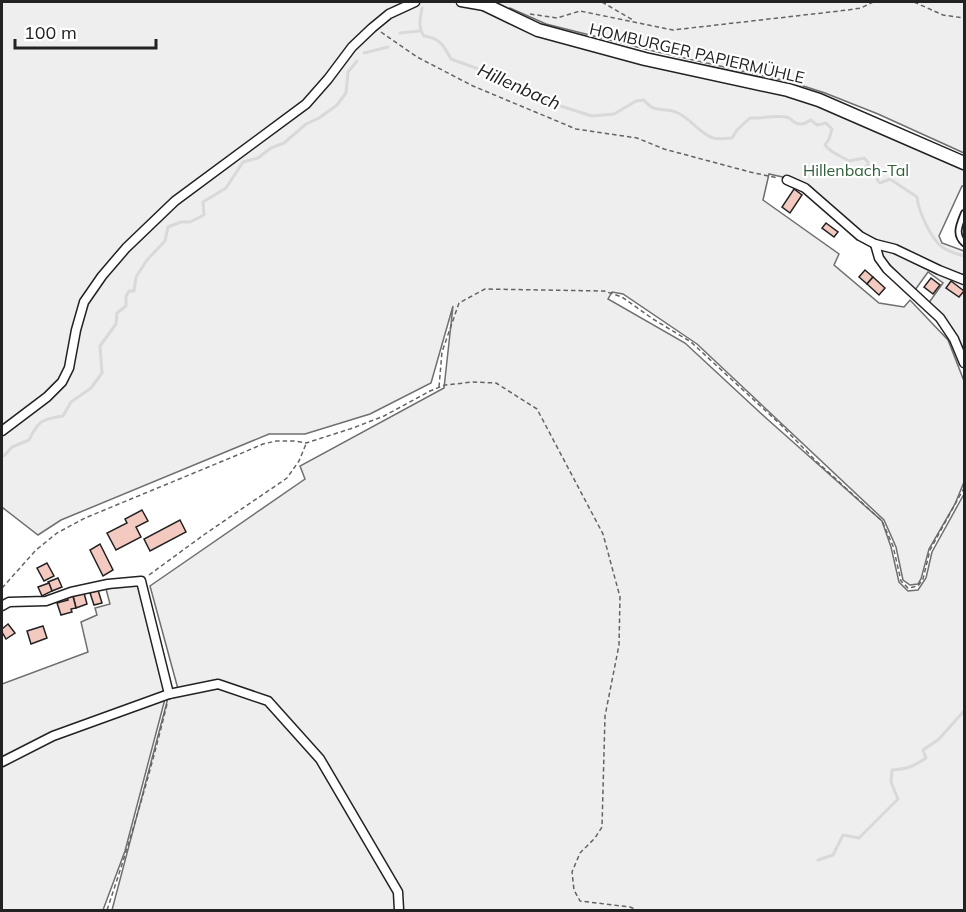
<svg xmlns="http://www.w3.org/2000/svg" width="966" height="912" viewBox="0 0 966 912" font-family="Mulish,sans-serif">
	<rect width="100%" height="100%" fill="#fff"/>
	<g fill="#eee" stroke="#6f6f6f" stroke-width="1.5">
		<polygon points="2,2 964,2 964,153 878,114 825,93 791,82 649,50 546,24 510,8 506,19 786,92 964,169 964,186 962,186 939,236 942,243 964,251 964,275 876,244 787,178 769,174 763,200 839,254 834,265 879,303 904,307 910,300 948,340 964,381 964,482 955,504 929,549 921,579 918,584 910,585 903,580 896,547 884,520 697,344 623,294 612,292 608,299 685,343 766,418 882,521 891,547 899,582 908,591 918,590 926,578 932,552 964,494 964,910 112,910 169,694 178,689 150,586 305,479 300,466 444,388 453,306 431,383 370,414 305,434 269,434 61,520 38,535 3,508 2,510"/>
		<polygon points="882,248 894,250 964,282 964,357 951,327 928,304 943,283 928,272 915,290 882,257"/>
		<polygon points="140,584 165,691 2,758 2,684 88,652 81,622 97,615 95,608 110,604 106,589"/>
		<polygon points="165,699 125,851 103,910 2,910 2,765 56,738"/>
	</g>
	<g fill="none" stroke-linecap="round" stroke-linejoin="round">
		<g stroke="#d9d9d9" stroke-width="3">
			<path d="M422,8C420,18 418,28 424,36C440,38 444,46 451,59L484,71L494,81H509L516,83L529,96L592,116L614,114L636,101L644,100C656,115 663,106 678,113C691,119 699,133 713,138C719,140 726,138 732,138L737,130L750,118C760,119 780,114 789,118C794,121 795,125 802,124C804,124 809,121 811,120L817,125L826,123L832,129L829,139L825,145C832,154 839,155 849,161L864,158L868,162V165L863,169L861,172L864,174L874,173L876,175L878,181L880,183L890,179L917,197C918,210 931,239 942,247C949,252 957,254 964,256"/>
			<polyline points="400,33 420,31"/>
			<polyline points="364,53 388,47"/>
			<path d="M4,456L12,447L29,440C38,421 42,419 63,416L71,402L91,388L102,373L100,346L116,324L117,313L126,306V296L129,291H134L136,277L147,260L165,241L168,227L181,222H190L204,215L203,202L226,188L243,162L258,158L271,148L284,143L306,124L319,118L337,105L346,93L348,72L357,61"/>
			<path d="M818,860L833,855L843,835L859,838L898,799L891,782L892,770C907,769 913,767 926,758L923,750L939,739L964,711"/>
		</g>
	</g>
	<g fill="#f3c9c0" stroke="#222" stroke-width="1.5">
		<polygon points="794,189 802,195 790,213 782,207"/>
		<polygon points="826,223 838,232 834,237 822,228"/>
		<polygon points="865,270 873,277 867,284 859,277"/>
		<polygon points="873,277 885,288 879,295 867,284"/>
		<polygon points="931,278 940,285 933,294 924,287"/>
		<polygon points="951,281 964,291 959,297 946,288"/>
		<polygon points="142,510 148,521 136,527 141,537 116,550 107,533 127,523 125,519"/>
		<polygon points="180,520 186,532 150,551 144,539"/>
		<polygon points="100,544 113,570 103,576 90,550"/>
		<polygon points="47,563 54,576 44,581 37,568"/>
		<polygon points="58,578 62,587 52,591 48,582"/>
		<polygon points="49,583 52,591 42,596 38,587"/>
		<polygon points="98,590 102,603 94,605 90,593"/>
		<polygon points="84,593 87,604 76,608 73,596"/>
		<polygon points="73,596 76,608 71,609 72,612 61,615 57,603 68,600 67,598"/>
		<polygon points="8,624 15,633 6,639 2,632 2,629"/>
		<polygon points="43,626 47,638 31,644 27,631"/>
	</g>
	<g fill="none" stroke-linecap="round" stroke-linejoin="round">
		<g stroke="#222" stroke-width="8">
			<path id="service" d="M964,213C960,224 954,234 964,243"/>
		</g>
		<g stroke="#222" stroke-width="11">
			<g id="minor">
				<polyline points="461,2 484,6"/>
				<polyline points="787,180 805,188 860,236 875,244 895,249 939,270 964,280"/>
				<polyline points="875,244 879,258 887,269 940,318 954,339 964,363"/>
				<polyline points="2,431 47,397 62,382 69,368 76,330 84,302 102,276 126,248 175,201 306,104 328,79 352,47 372,28 389,14 415,2"/>
				<polyline points="2,606 9,602 46,601 71,592 108,584 141,581 169,694"/>
				<polyline points="2,762 53,736 169,694 218,684 268,701 320,759 398,892 399,910"/>
			</g>
		</g>
		<g stroke="#222" stroke-width="15">
			<polyline id="secondary" points="480,2 488,6 538,30 645,59 788,90 819,100 964,163"/>
		</g>
		<g stroke="#646464" stroke-width="1.5" stroke-dasharray="4.5 3" stroke-linecap="butt">
			<polyline points="602,2 633,20"/>
			<polyline points="914,2 943,15 964,18"/>
			<polyline points="530,14 557,18 580,11 673,30 848,10 861,8 873,2"/>
			<polyline points="381,32 417,57 473,86 576,129 637,138 664,149 750,172 778,178"/>
			<polyline points="439,387 442,352 459,303 485,289 604,291 622,297 653,319 691,342 781,425 815,460 882,521 893,546 901,581 908,588 918,586 923,579 930,550 964,488"/>
			<polyline points="149,575 205,534 287,478 299,461 306,444"/>
			<polyline points="2,588 36,550 57,533 85,518 235,456 263,444 276,441 294,441 306,443 353,428 384,416 430,391 445,385 473,382 496,383 537,409 603,534 620,597 619,645 605,716 602,827 595,838 580,853 572,872 574,890 580,901 630,907 637,910"/>
			<path d="M107,910C130,842 150,774 167,704"/>
		</g>
		<use href="#service" stroke="#fff" stroke-width="4.5"/>
		<use href="#minor" stroke="#fff" stroke-width="8"/>
		<use href="#secondary" stroke="#fff" stroke-width="12"/>
	</g>
	<g text-anchor="middle" stroke-width="4.5" stroke-linejoin="round" paint-order="stroke">
		<g font-size="16" fill="#222" stroke="#fff">
			<text transform="translate(697 53) rotate(13)" y="6">HOMBURGER PAPIERMÜHLE</text>
		</g>
		<g font-size="16" fill="#2f5e38" stroke="#fff">
			<text x="856" y="176">Hillenbach-Tal</text>
		</g>
		<g font-size="18" font-style="italic" fill="#222" stroke="#fff">
			<text transform="translate(519 87) rotate(24)" y="6">Hillenbach</text>
		</g>
	</g>
	<rect width="966" height="912" fill="none" stroke="#222222" stroke-width="6"/>
	<path d="M15 39v9h141v-9" fill="none" stroke="#222222" stroke-width="3"/>
	<text x="24" y="39" font-size="18" fill="#222222" stroke="#ffffff" stroke-width="4.5" paint-order="stroke">100 m</text>
</svg>
